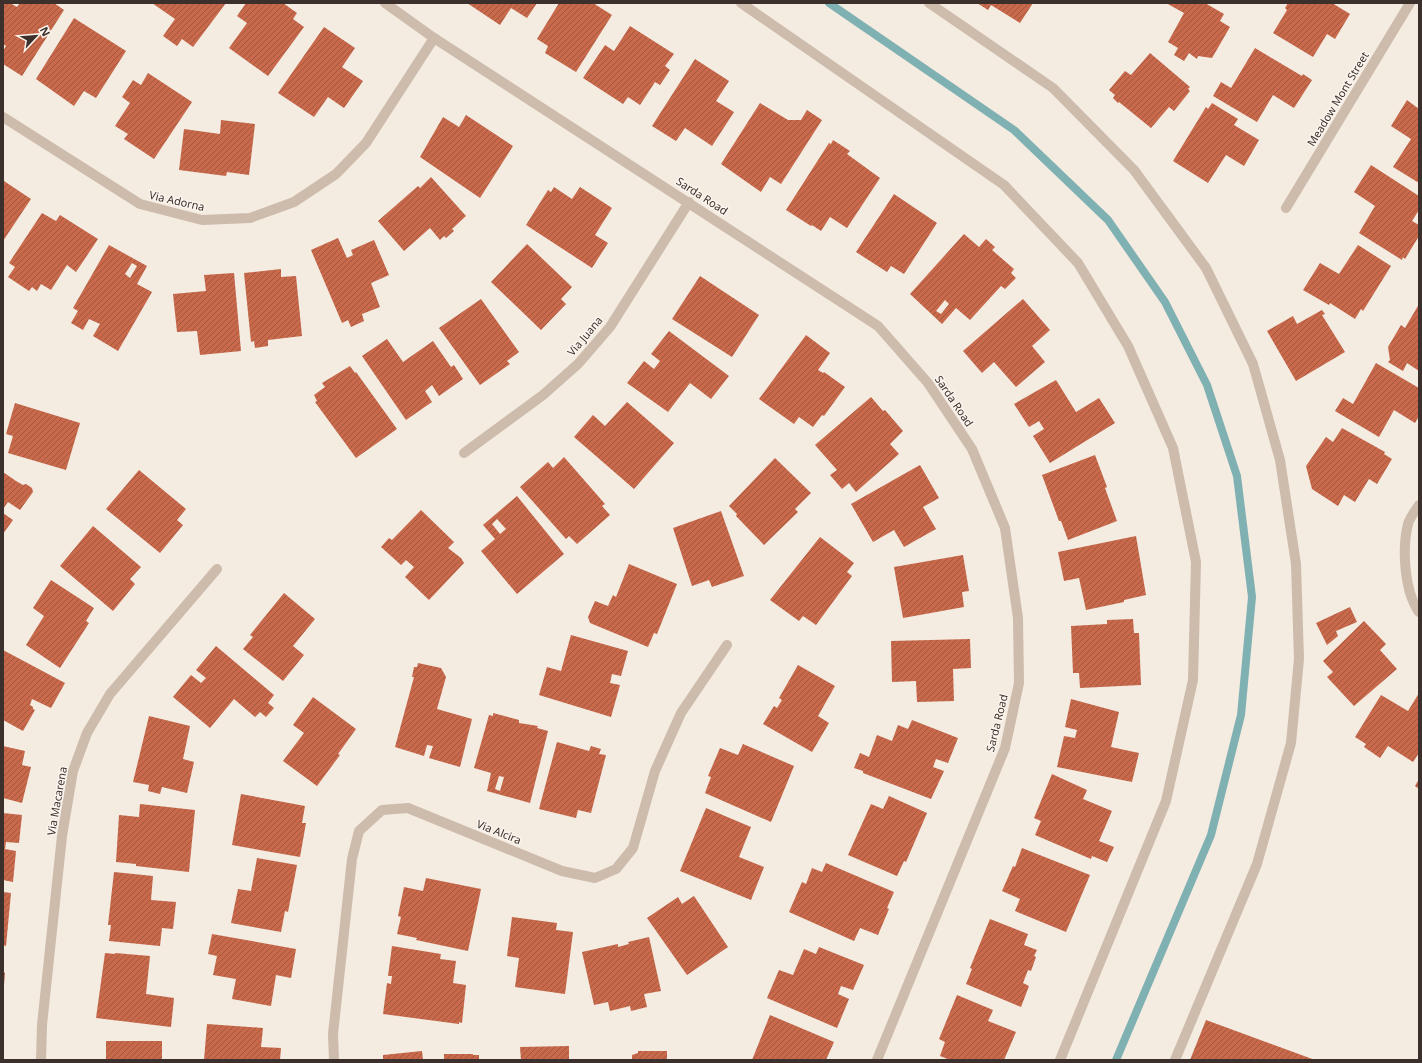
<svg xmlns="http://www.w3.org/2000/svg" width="1422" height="1063" viewBox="0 0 1422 1063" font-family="'Noto Sans',sans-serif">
	<defs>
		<pattern id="building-hatch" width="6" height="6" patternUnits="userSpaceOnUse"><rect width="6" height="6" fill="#c8694b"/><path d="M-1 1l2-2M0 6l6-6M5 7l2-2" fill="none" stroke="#a4573f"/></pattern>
	</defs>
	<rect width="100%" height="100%" fill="#f4ebe1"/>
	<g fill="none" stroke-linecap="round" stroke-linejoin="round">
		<polyline stroke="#7fb0b2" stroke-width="8" points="829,3 1014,130 1108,220 1165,302 1207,385 1237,476 1252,597 1241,715 1211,835 1116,1060"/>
	</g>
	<g fill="url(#building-hatch)" fill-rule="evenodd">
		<polygon points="3,3 10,3 17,7 20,3 54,3 64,10 22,76 3,64 3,51 6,46 3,44"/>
		<polygon points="152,3 226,3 193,47 182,39 177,46 163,36 175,19"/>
		<polygon points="246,3 283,3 297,13 293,19 304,27 268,76 229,48 247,23 237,16"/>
		<polygon points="467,3 537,3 527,18 511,8 500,25"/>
		<polygon points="559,3 593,3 612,15 576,72 545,53 548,46 537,39"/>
		<polygon points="977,3 1033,3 1020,23 991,5 988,10"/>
		<polygon points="1166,3 1205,3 1224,14 1220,21 1230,27 1212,58 1198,56 1197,59 1189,53 1184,61 1174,55 1178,48 1168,42 1184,13"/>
		<polygon points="1288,3 1332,3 1350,14 1335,39 1327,34 1313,57 1273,33 1287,10 1285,8"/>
		<polygon points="74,18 126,51 96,98 84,91 74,106 36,79"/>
		<polygon points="630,26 674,54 665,66 670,70 660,85 655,82 640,105 628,97 623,104 583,78 605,45 614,51"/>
		<polygon points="324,27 355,48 342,67 363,81 344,108 328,97 314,117 278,93"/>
		<polygon points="1255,48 1302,76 1303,74 1312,80 1294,108 1273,95 1257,122 1213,96 1221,82 1231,88"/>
		<polygon points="1150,53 1190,87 1188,89 1190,91 1174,111 1169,107 1151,128 1119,102 1118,103 1113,98 1115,95 1109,90 1125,71 1131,75"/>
		<polygon points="695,59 729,81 716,101 734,112 712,146 685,128 676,141 652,126"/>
		<polygon points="148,73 192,102 154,159 124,139 128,134 115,126 130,103 122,97 133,80 141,85"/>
		<polygon points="1407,100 1419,109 1419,183 1393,167 1411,139 1391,126"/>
		<polygon points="760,103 788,120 801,120 807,110 822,120 781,184 770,177 761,192 721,164"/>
		<polygon points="1212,103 1238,119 1234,125 1259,140 1244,166 1226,155 1208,183 1173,161 1206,107 1208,109"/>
		<polygon points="466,115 513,146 480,198 420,157 443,117 459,127"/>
		<polygon points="221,120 255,124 249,175 227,172 226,176 179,170 184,129 220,134"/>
		<polygon points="833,140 850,151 847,154 880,178 847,228 830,217 821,231 812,225 811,226 786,210 829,143 831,144"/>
		<polygon points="1371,165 1419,196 1419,210 1412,221 1419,225 1419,236 1405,259 1403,257 1402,260 1359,233 1375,206 1354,192"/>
		<polygon points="431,177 466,216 452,229 454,231 446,238 444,236 440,240 430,228 404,251 378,221 418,186 420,188"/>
		<polygon points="4,181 31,199 3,241 3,183"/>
		<polygon points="554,187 572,199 580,187 612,208 595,235 608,243 592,268 526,225 548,190 551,192"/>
		<polygon points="894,194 937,223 904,274 891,266 887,272 856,252"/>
		<polygon points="42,213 56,221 60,215 98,239 76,272 67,265 51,290 41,284 37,291 32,287 29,291 8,277 15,267 9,263"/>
		<path d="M964,234L979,247L986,239L995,247L992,250L1014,269L1011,273L1016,278L1005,289L1001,286L970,320L956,308L942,324L910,294ZM945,300L949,304L941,314L936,311Z"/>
		<polygon points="338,238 347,258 353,255 351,250 374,240 389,275 371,283 380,307 362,314 364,321 351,327 348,320 342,323 311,250"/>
		<polygon points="527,244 572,287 561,299 566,304 541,330 491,282"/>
		<path d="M109,245L147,266L137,284L152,292L118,351L93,336L100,324L89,319L83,330L71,323L78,311L73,308ZM132,263L137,266L130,278L125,274Z"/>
		<polygon points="1358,245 1391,266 1363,311 1361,309 1355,319 1330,303 1329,305 1303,290 1320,263 1339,274"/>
		<polygon points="281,269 281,277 296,276 302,336 268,340 268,346 255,348 254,341 251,342 244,273"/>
		<polygon points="234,273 241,351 200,355 197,331 177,332 173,294 206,291 204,275"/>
		<polygon points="700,276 759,315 732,357 672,319"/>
		<polygon points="481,299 519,352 507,361 510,364 480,385 439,328"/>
		<polygon points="1023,299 1050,330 1032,346 1045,362 1016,387 994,362 982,373 963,351"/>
		<polygon points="1419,304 1419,371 1407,363 1403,371 1388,362 1390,360 1388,347 1401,325 1405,328"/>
		<polygon points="1322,310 1325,314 1322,315 1345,352 1296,381 1267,331 1293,316 1297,324"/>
		<polygon points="669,331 729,376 711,399 690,383 668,412 627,383 644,361 654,369 660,361 651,354"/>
		<polygon points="806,335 830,353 818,370 823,373 824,372 845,387 824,416 822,415 813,427 799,417 794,424 759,399"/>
		<polygon points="387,339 403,362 433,341 451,367 454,365 463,379 439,396 432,385 425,391 432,402 406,420 362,356"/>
		<polygon points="1376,363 1419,388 1419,416 1415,423 1394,410 1379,437 1335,411 1343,398 1353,404"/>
		<polygon points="350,366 355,373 356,372 397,429 356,458 315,402 317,401 314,395 325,387 322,383"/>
		<polygon points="1056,380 1076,412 1099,398 1115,423 1050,463 1033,436 1044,429 1039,421 1029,427 1014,404"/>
		<polygon points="871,397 883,411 885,410 903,431 890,444 899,454 856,492 849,483 842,489 830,475 837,470 815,445"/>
		<polygon points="627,402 674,443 634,489 574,437 593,415 605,426"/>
		<polygon points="15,403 80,423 66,470 8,453 13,436 6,434"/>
		<polygon points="1342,428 1385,452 1384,454 1392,459 1377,484 1369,479 1355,502 1344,495 1338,506 1312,489 1306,466 1326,437 1333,442"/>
		<polygon points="1095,455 1107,487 1105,488 1117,521 1068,540 1061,521 1059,521 1042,475"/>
		<polygon points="564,457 605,504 602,506 610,515 577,544 569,536 566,539 520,487 548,462 553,468"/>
		<polygon points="775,458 811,493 795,509 798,512 764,545 736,516 737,514 729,506"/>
		<polygon points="920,465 939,498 923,507 936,529 904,547 894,530 873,542 851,504"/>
		<polygon points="139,470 186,509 177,520 183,525 160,553 106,509"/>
		<polygon points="3,472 16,481 23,485 26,484 32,488 33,492 20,510 8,502 3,509"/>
		<path d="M517,496L564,554L517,594L481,551L495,539L483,525ZM497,519L506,529L500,534L492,524Z"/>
		<polygon points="421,510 454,542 448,548 461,558 464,563 429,600 405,577 414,567 406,560 401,565 381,547 389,538 392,540"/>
		<polygon points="721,511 744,576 712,587 709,580 692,586 673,528"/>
		<polygon points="3,513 13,520 3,534"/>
		<polygon points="93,526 141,567 130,579 135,584 113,611 60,566"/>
		<polygon points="1136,536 1146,595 1124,600 1124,602 1086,610 1079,578 1064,581 1058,552"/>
		<polygon points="820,537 854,563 847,572 852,576 816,625 803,616 799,621 770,600"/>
		<polygon points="963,555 969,591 962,592 964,607 903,618 894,567"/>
		<polygon points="629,564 677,584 657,634 654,633 648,647 590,623 588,617 595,601 608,606 613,595 616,597"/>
		<polygon points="51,580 94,608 86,621 89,623 60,668 26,645 44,616 33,608"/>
		<polygon points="284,593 315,619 293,646 304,655 283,681 243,649 253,637 250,635"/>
		<polygon points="1350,607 1357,622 1336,631 1338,636 1327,645 1316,623"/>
		<polygon points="1133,619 1134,633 1139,633 1141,685 1080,688 1079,673 1073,673 1071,626 1107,624 1107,620"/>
		<polygon points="1364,621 1386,644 1380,650 1397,669 1354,706 1327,677 1333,672 1323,661"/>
		<polygon points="571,635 628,651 621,676 612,674 610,683 620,685 611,717 539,695 547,667 561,671"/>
		<polygon points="970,639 971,668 953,669 954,701 917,702 916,681 892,682 891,641"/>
		<polygon points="216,646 274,695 268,703 274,708 266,717 260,712 255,717 234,699 210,728 173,697 191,675 201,683 206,678 196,670"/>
		<polygon points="3,650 65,683 51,708 32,699 30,705 33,707 33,709 35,710 23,731 3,720"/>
		<polygon points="418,663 441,668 446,677 437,709 472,719 460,767 429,758 433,746 427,745 424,756 395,747 414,677 412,677 414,667 417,667"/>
		<polygon points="798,665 835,686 818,716 829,723 812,752 763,724 774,706 777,708 782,700 779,698"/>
		<polygon points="1419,693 1419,753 1413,762 1388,746 1380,758 1364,747 1366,744 1355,737 1381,695 1408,711"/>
		<polygon points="313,697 356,729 338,754 340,755 317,786 283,761 304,733 293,725"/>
		<polygon points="1071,699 1119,712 1111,747 1139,753 1132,782 1057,767 1064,736 1075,738 1077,730 1065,727"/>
		<path d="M493,713L519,720V723L538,726L537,728L548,731L530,803L487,791L491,773L474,768L489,715L493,716ZM499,776L504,777L500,791L495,789Z"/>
		<polygon points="149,716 190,726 183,759 194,762 187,793 162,787 160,794 148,791 149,785 133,782"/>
		<polygon points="912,720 958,738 948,763 936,759 933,767 944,771 931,799 863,773 863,771 854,768 860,753 869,757 877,735 892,741 898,725 908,729"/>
		<polygon points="557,742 589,751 591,746 601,749 599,754 606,755 591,813 578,810 576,818 539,809"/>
		<polygon points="743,744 794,766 771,822 705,793 711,777 708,776 720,748 738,755"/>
		<polygon points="3,746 25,751 22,765 31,767 22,803 3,798"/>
		<polygon points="1052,774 1087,790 1083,799 1112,811 1099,841 1114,847 1107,862 1092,856 1091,859 1035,835 1041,821 1034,818"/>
		<polygon points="1419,779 1419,789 1415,786"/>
		<polygon points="241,794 305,806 302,823 306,823 300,857 232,845"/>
		<polygon points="889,796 927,813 906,862 904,861 897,876 848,855 871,804 883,809"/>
		<polygon points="140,804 195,810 189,872 136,866 136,864 116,862 119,815 139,817"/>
		<polygon points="706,808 751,827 739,857 764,867 751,900 680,871"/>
		<polygon points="3,813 22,815 19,843 6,842 5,849 16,851 13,882 3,880"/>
		<polygon points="1022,848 1090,875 1066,932 1015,911 1020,899 1002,891 1013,866 1015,867"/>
		<polygon points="257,858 297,865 288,912 285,911 281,932 231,923 238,889 251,891"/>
		<polygon points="826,863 894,892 887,908 889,909 878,935 860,928 854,941 789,912 802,882 806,884 812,868 822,872"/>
		<polygon points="114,872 153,876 151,900 176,902 173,929 162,928 160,946 109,941 111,925 108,925"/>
		<polygon points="426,878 481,889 468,951 416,940 417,938 397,934 401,917 398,916 404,887 423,891"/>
		<polygon points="3,892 11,893 6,946 3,945"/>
		<polygon points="694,896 728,947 687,975 647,918 678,897 682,904"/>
		<polygon points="512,917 557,923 556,930 573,932 565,994 515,987 519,958 507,956"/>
		<polygon points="990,919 1028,934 1024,945 1037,950 1034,956 1036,957 1031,971 1028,970 1023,983 1029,986 1021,1007 966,984 972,969 970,968"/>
		<polygon points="212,934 296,949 291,978 276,975 271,1006 232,999 236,979 213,975 217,956 208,954"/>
		<polygon points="649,937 661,991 644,994 647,1007 631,1011 630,1006 610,1011 608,1002 594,1005 582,952 618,944 618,947 629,944 628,942"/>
		<polygon points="392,946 441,954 440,959 456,961 453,983 466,985 462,1023 459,1022 459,1024 383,1014 387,983 391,984 392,976 388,976"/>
		<polygon points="819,947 864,965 853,990 841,986 838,994 849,999 837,1028 767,998 779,970 793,975 804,949 816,954"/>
		<polygon points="105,953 115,954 115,953 150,956 146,994 174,998 171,1027 96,1018"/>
		<polygon points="3,972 5,973 4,985 3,985"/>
		<polygon points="957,995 993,1010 988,1021 1016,1032 1004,1060 950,1060 940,1056 945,1042 939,1039"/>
		<polygon points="770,1015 834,1042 826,1060 752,1060"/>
		<polygon points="1206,1020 1315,1060 1190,1060"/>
		<polygon points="207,1024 263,1028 261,1047 281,1048 280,1060 204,1060"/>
		<rect x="106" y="1041" width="56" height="19"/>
		<polygon points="569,1046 569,1060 521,1060 520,1047"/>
		<polygon points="422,1051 423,1060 383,1060 383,1055"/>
		<polygon points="638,1051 667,1051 667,1060 632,1060 632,1055 638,1053"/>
		<polygon points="444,1054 473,1054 473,1055 479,1055 479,1060 444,1060"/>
	</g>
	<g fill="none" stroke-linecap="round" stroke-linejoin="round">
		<g stroke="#cdbbac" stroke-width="10">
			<polyline points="741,3 1004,185 1078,263 1128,346 1173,448 1196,562 1193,680 1166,801 1060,1060"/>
			<polyline points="929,3 1053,88 1134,170 1206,268 1253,364 1280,460 1296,564 1299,659 1291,743 1257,864 1175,1060"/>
		</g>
		<g stroke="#cdbbac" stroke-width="10">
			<polyline points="385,3 434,38 878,326 928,383 972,449 1005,528 1018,618 1019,683 1005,748 877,1060"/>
			<polyline points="3,117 140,204 202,220 250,218 294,202 336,174 366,143 434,38"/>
			<polyline points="1286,208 1410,3"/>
			<polyline points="464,453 543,395 578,364 610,327 689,202"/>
			<path d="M1419,505C1416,510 1410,517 1408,524C1402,548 1404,591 1419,612"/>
			<polyline points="41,1060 42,1025 62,836 73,771 87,733 110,694 217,569"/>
			<polyline points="334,1060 333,1034 352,859 359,831 382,810 408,808 562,871 595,878 616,869 633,848 655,771 681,713 727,645"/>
		</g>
	</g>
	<g text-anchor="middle" stroke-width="3" stroke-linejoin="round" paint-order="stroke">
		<g font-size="11" fill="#3b302b" stroke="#fbf5ee">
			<text transform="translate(1338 99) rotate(-59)" y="4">Meadow Mont Street</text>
			<text transform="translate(702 196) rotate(33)" y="4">Sarda Road</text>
			<text transform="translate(177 201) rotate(13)" y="4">Via Adorna</text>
			<text transform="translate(585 336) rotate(-50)" y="4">Via Juana</text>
			<text transform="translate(954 401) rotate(56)" y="4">Sarda Road</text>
			<text transform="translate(997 723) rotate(-76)" y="4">Sarda Road</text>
			<text transform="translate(57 801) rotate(-80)" y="4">Via Macarena</text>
			<text transform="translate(499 832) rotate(22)" y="4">Via Alcira</text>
		</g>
	</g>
	<rect width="1422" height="1063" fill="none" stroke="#3b302b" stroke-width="8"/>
	<g transform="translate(36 36) rotate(64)" stroke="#fbf5ee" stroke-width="3" paint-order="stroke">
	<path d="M0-3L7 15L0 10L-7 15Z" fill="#3b302b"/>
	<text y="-6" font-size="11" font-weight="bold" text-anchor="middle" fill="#3b302b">N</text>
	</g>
</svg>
